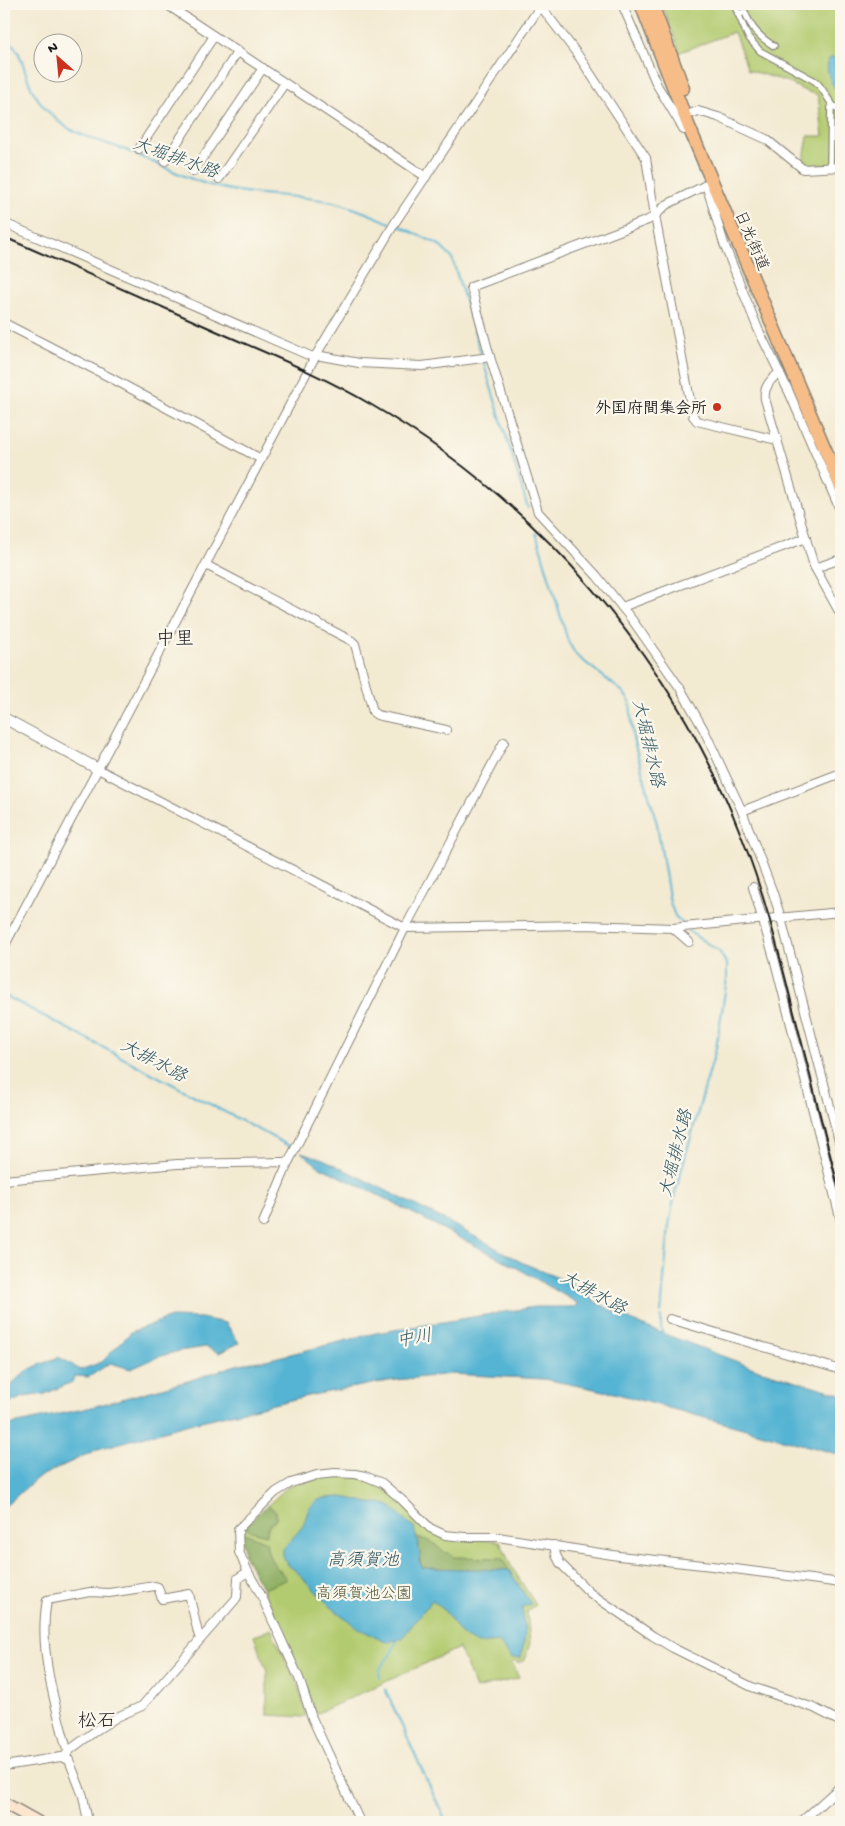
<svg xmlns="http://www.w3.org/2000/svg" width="845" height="1826" viewBox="0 0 845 1826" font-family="'Gochi Hand','Klee One',sans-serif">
	<rect width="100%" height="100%" fill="#fbf7ec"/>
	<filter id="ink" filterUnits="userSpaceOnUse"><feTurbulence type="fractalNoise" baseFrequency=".02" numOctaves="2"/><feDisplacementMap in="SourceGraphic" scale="10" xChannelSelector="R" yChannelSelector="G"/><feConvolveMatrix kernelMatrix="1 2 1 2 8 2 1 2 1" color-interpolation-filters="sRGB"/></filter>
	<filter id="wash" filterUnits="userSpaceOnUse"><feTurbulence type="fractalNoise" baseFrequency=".0096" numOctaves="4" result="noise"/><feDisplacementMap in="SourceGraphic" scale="20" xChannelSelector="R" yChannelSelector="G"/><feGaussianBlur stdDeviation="1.12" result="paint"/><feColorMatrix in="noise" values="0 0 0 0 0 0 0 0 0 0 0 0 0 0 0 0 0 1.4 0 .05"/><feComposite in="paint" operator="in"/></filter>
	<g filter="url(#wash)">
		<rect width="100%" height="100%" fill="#f3ead2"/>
		<g fill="#b3cb70" stroke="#687446">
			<polygon points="662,4 841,4 841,165 803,165 808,136 823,136 818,95 805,91 788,82 748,70 734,32 678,53 676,49 678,47"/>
			<polygon points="328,1476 360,1478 379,1485 446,1538 500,1541 511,1566 536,1605 527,1611 530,1643 525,1660 518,1663 514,1661 512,1663 519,1678 476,1689 459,1648 318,1713 314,1711 307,1686 258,1578 244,1555 243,1528 283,1491 290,1486"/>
			<polygon points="271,1629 298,1686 306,1713 305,1717 267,1715 267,1671 254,1636"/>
		</g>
		<g fill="#8eaf62" stroke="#55663f">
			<polygon points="267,1505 276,1511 276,1519 269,1525 266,1535 251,1531 245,1526"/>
			<path d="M242,1532L266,1542C268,1560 275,1565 286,1578V1580L263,1589L244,1555Z"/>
			<path d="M416,1538C428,1539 435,1543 443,1552L449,1553L453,1557L502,1558L509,1570L422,1568C418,1558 419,1548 416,1538Z"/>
		</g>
		<g fill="#55b4d3" stroke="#386878">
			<path d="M832,57L841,61V95C832,86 824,72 829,59Z"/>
			<polygon points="301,1152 323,1159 443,1219 521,1262 577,1286 594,1301 641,1325 759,1370 841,1394 841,1455 614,1393 544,1379 451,1374 388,1381 312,1395 197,1422 98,1449 37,1478 4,1507 4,1426 88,1408 188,1381 239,1364 266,1360 376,1333 534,1307 574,1307 579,1304 514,1266 374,1193 318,1166"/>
			<path d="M171,1317L201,1318L226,1323L239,1343L219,1353L206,1347L179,1351L158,1357L131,1369L110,1363L89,1377L75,1376L72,1382L45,1394L23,1397L8,1404L5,1397C18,1370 33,1368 58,1357L68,1362L80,1370L102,1362L131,1332Z"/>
			<path d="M341,1497C351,1498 359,1501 369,1503C374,1504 381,1502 385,1504C397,1508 404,1522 414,1527L420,1553L419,1560L422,1568L509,1570L531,1604L522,1607L525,1635L521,1658H511L499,1642L478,1644L473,1642L461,1634L444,1610L432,1600L402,1638L388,1642L359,1629L329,1605L296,1571L289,1566L283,1558V1549L303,1526L309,1508L316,1501L324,1498Z"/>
		</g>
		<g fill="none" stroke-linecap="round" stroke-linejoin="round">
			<g stroke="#55b4d3" stroke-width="2">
				<path d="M4,37C21,47 22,65 29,82C35,99 52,118 68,128C86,139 108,143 128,151C162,165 194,184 231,190C264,196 299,195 333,202C352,206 371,215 390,223"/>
				<polyline points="399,226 438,244 452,258 481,354"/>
				<polyline points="483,361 528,508"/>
				<polyline points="536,533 568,641 576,655 623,692 630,702 633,738 657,824 670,903 675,916 682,923"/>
				<polyline points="4,995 293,1148"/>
				<polyline points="661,1313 669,1225 675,1193 716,1048 727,979 727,965 719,951 688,931"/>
				<polyline points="661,1317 661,1328 664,1336"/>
				<polyline points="380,1678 379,1670 392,1652 397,1640"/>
				<polyline points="385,1689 446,1822"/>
			</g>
		</g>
	</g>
	<g filter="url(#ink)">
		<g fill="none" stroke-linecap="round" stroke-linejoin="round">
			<g stroke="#888377" stroke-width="8">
				<g id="pedestrian">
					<path d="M734,4L748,37L760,51L815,81C826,90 828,105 841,112"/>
					<path d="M738,14L745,12C751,28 759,37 774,46"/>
					<polyline points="830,168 831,103"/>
				</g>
			</g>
			<g stroke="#888377" stroke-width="10">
				<g id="minor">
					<polyline points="166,4 426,177"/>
					<polyline points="539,4 578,55 646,158 655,216 693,416 697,421 777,440"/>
					<polyline points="622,4 657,85 684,130 689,128"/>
					<polyline points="684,116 698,111 718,117 766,139 803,169 841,167"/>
					<polyline points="139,149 214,36"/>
					<polyline points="165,161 238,51"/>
					<polyline points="193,172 263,68"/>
					<polyline points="219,179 285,83"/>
					<polyline points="712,182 666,205 655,216 648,220 471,287 490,357 538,512 597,576 633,621 680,688 704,730 742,811 773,893 781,918 841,1149"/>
					<polyline points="706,184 724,244 758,329 789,392 841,512"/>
					<polyline points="4,223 315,358"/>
					<polyline points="4,323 111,378 261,459"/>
					<polyline points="316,355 359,363 422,366 490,357"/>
					<path d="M780,373C771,378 763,388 765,399L814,566L841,615"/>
					<polyline points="206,565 352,641 355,644 373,712 377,715 446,730"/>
					<polyline points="815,568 841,559"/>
					<polyline points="622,607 806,538"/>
					<polyline points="98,769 405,928 585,925 673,928 841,912"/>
					<polyline points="742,811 841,773"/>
					<polyline points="753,887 774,958 841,1221"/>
					<polyline points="673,928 689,942"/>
					<polyline points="4,947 316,355 396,221 542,4"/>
					<polyline points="4,1180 177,1164 283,1162 288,1163"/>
					<polyline points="263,1223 288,1163 405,928 504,742"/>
					<polyline points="670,1319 841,1370"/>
					<polyline points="554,1545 556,1555 560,1563 590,1593 653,1636 673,1648 752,1687 814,1708 841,1722"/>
					<polyline points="248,1572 260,1593 299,1678 312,1718 360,1822"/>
					<path d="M69,1751L66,1746C54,1700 38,1648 47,1600L90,1592L109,1593L155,1586L158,1587L162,1599L189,1594L198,1633L200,1639"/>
					<polyline points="64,1757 71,1749 98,1729 117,1717 142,1706 235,1600 237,1597 238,1578 248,1572 239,1552 238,1529 276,1492 291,1483 317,1475 335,1473 355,1474 365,1476 382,1483 402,1500 430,1528 445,1535 464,1537 498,1537 619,1556 712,1566 841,1583"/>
					<polyline points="4,1766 61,1757 69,1760 83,1796 88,1822"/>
					<polyline points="801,1822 841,1786"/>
				</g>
			</g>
			<g stroke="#888377" stroke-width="12">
				<polyline id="tertiary" points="4,718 98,769"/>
			</g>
			<g stroke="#888377" stroke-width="14">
				<polyline id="secondary" points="4,1803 38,1822"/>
			</g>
			<g stroke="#888377" stroke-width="15">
				<g id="trunk">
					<polyline points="641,4 689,127 841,487"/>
					<polyline points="652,4 683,88"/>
				</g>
			</g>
			<use href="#pedestrian" stroke="#fff" stroke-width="5.5"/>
			<use href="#minor" stroke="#fff" stroke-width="8"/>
			<use href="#tertiary" stroke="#fff" stroke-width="10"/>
			<use href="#secondary" stroke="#fce5cf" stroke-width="11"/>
			<use href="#trunk" stroke="#f7bd88" stroke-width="12"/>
			<path stroke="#1c1c1c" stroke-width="2" d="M4,237C75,268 145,299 216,331C268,354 321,375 370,404C536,500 671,656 741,835C763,890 778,948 792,1005C809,1069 824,1133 841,1197"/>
		</g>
	</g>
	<circle fill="#c8321e" stroke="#fbf7ec" stroke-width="2" cx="717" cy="407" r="5"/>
	<g text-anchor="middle" stroke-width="4.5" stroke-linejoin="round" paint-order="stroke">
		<g font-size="16" fill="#1c1c1c" stroke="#fbf7ec">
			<text transform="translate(753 240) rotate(67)" y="6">日光街道</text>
		</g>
		<g font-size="16" font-weight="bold" fill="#1c1c1c" stroke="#fbf7ec" text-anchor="end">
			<text x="707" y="413">外国府間集会所</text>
		</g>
		<g font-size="16" fill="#515939" stroke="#fbf7ec">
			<text x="364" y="1598">高須賀池公園</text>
		</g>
		<g font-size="18" font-style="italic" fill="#335965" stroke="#fbf7ec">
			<text transform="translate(176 157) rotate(20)" y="6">大堀排水路</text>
			<text transform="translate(649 743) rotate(77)" y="6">大堀排水路</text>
			<text transform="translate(154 1060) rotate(28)" y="6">大排水路</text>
			<text transform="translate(675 1153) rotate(-76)" y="6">大堀排水路</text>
			<text transform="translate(594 1292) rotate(29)" y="6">大排水路</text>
			<text transform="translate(414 1337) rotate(-10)" y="6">中川</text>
			<text x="363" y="1565">高須賀池</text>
		</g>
		<g font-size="19" fill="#1c1c1c" stroke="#fbf7ec">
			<text x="175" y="644">中里</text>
			<text x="97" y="1726">松石</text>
		</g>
	</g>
	<rect width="845" height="1826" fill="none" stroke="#fbf7ec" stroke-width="20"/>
	<g transform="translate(58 58) rotate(333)"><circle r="24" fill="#fbf7ec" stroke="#a29f99"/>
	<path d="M0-4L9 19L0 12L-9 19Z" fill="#c8321e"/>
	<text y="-8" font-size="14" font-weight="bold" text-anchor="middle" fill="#1c1c1c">N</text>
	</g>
</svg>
